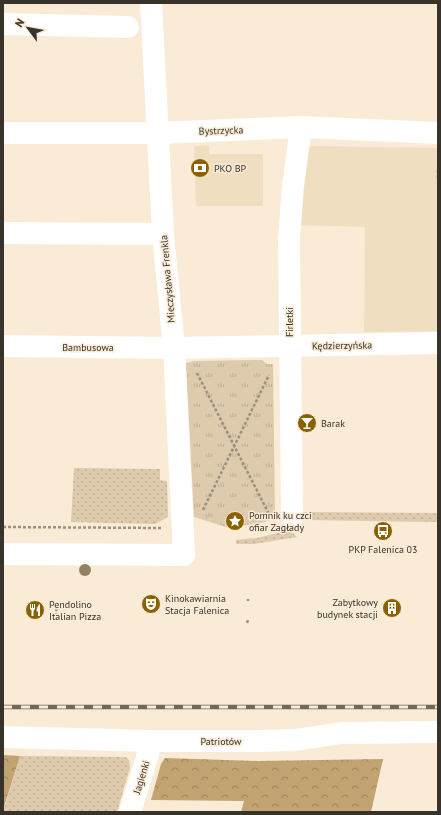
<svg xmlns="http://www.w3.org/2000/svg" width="441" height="815" viewBox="0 0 441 815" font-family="'PT Sans',sans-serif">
	<defs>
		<pattern id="grass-dots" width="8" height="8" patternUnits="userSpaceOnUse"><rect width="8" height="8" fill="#decaac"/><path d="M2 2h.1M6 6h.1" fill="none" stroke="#bfae94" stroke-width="1.8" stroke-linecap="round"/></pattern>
		<pattern id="forest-crowns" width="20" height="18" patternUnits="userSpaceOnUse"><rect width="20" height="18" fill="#c2a372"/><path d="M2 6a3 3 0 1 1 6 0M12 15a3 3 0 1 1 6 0" fill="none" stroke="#9e855e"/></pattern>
		<pattern id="park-tufts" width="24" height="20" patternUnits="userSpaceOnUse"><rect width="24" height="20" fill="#decaac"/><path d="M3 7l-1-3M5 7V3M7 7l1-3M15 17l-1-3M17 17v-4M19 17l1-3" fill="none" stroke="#bfae94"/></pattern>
	</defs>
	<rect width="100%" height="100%" fill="#f9ebd5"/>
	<g fill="#f0dec1">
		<polygon points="209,145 209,154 263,154 263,206 196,206 194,146"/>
		<polygon points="311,146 438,148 438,331 364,332 365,227 296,225 302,155"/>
	</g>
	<g fill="url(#grass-dots)">
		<polygon points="74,468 160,469 160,480 167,481 168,517 155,524 71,522"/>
		<polygon points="302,512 438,513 438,522 302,520"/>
		<polygon points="290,530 297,537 254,544 236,544 236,540 257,538"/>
		<polygon points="20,756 126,757 129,760 130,768 117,812 3,812"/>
	</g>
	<g fill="url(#forest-crowns)">
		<polygon points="3,755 20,756 3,810"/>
		<polygon points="165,758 258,761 383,759 371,812 241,812 244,801 151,800 161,764"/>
	</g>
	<polygon fill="url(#park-tufts)" points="262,360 267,364 273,364 275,519 257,524 226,527 194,517 186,363 194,361"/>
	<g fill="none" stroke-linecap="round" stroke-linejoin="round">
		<g stroke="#9b9182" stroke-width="2.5" stroke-dasharray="3 2" stroke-linecap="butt">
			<polyline points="438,170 438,178"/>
			<polyline points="197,373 271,518"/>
			<polyline points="203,510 269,375"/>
			<polyline points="3,527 162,528"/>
			<polyline points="248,599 248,601"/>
			<polyline points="55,621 57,605"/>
			<polyline points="247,623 248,620"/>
		</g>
		<g stroke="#fff" stroke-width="22">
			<polyline points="151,3 163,234 174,348 184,555"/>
			<polyline points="3,24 128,27"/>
			<polyline points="3,133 157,133 301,127 438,133"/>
			<polyline points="3,233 163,234"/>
			<polyline points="3,346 174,348 438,343"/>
			<polyline points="292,518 289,239 293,186 301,127"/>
			<polyline points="130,812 152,741"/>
		</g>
		<g stroke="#fff" stroke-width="22">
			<polyline points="3,554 184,555"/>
			<polyline points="3,737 152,741 256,741 295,740 341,733 438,732"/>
		</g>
		<g stroke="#6f675b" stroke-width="4.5">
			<polyline id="rail" points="3,707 438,707"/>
		</g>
		<use href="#rail" stroke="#f9ebd5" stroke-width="3" stroke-dasharray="9" stroke-linecap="butt"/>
	</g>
	<circle fill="#938160" cx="85" cy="570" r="6"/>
	<defs>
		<g id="bank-disc" transform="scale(1)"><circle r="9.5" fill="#8a6000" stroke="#f9ebd5"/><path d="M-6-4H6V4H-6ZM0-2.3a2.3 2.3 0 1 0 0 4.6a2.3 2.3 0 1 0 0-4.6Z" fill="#fff"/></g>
		<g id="bar-disc" transform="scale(1)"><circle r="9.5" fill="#8a6000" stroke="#f9ebd5"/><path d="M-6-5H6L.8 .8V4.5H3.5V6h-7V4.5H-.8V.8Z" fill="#fff"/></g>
		<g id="sight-disc" transform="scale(1)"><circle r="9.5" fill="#8a6000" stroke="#f9ebd5"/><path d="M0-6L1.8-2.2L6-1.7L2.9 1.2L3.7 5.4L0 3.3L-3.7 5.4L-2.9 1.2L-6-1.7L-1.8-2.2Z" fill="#fff"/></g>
		<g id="bus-disc" transform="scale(1)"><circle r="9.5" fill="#8a6000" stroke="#f9ebd5"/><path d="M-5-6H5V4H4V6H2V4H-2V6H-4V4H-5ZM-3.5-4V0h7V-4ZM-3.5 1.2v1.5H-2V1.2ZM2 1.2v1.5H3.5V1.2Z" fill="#fff"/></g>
		<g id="theatre-disc" transform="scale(1)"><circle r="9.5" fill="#8a6000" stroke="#f9ebd5"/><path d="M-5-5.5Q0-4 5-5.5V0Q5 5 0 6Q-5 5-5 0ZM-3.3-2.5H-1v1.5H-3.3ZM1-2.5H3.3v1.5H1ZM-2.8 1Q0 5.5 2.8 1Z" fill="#fff"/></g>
		<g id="building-disc" transform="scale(1)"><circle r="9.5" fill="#8a6000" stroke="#f9ebd5"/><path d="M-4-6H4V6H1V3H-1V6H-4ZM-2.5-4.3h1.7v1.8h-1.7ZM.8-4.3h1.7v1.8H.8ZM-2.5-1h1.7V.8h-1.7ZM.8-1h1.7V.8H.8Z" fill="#fff"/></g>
		<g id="restaurant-disc" transform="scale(1)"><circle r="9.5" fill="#8a6000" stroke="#f9ebd5"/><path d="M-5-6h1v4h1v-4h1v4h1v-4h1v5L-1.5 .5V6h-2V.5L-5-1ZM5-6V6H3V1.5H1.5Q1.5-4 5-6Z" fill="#fff"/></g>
	</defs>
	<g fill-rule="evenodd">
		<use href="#bank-disc" x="200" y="168"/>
		<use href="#bar-disc" x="307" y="423"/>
		<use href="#sight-disc" x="235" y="521"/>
		<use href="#bus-disc" x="383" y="531"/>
		<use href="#theatre-disc" x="151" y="604"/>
		<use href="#building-disc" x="392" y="608"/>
		<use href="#restaurant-disc" x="35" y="610"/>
	</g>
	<g text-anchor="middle" stroke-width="3" stroke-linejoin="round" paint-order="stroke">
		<g font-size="10" fill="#37322a" stroke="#f9ebd5">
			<text transform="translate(221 130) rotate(-2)" y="4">Bystrzycka</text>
			<text transform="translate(167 279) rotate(-95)" y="4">Mieczysława Frenkla</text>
			<text transform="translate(289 322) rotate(-90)" y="4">Firletki</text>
			<text transform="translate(342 345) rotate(-1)" y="4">Kędzierzyńska</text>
			<text x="88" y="351">Bambusowa</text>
			<text x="221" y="745">Patriotów</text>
			<text transform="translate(141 777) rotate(-73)" y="4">Jagienki</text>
		</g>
		<g font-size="10" fill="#37322a" stroke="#f9ebd5" text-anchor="start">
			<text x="214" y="172">PKO BP</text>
			<text x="321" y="427">Barak</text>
			<text x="249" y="519">Pomnik ku czci<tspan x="249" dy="12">ofiar Zagłady</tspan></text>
			<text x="383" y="553" text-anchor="middle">PKP Falenica 03</text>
			<text x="165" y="602">Kinokawiarnia<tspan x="165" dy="12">Stacja Falenica</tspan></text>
			<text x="378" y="606" text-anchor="end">Zabytkowy<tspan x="378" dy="12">budynek stacji</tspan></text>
			<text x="49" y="608">Pendolino<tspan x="49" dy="12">Italian Pizza</tspan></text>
		</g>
	</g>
	<rect width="441" height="815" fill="none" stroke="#37322a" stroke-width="8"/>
	<g transform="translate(28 28) rotate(302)" stroke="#f9ebd5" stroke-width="3" paint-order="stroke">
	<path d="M0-3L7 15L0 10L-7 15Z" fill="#37322a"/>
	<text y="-6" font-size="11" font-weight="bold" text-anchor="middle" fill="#37322a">N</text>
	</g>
</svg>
